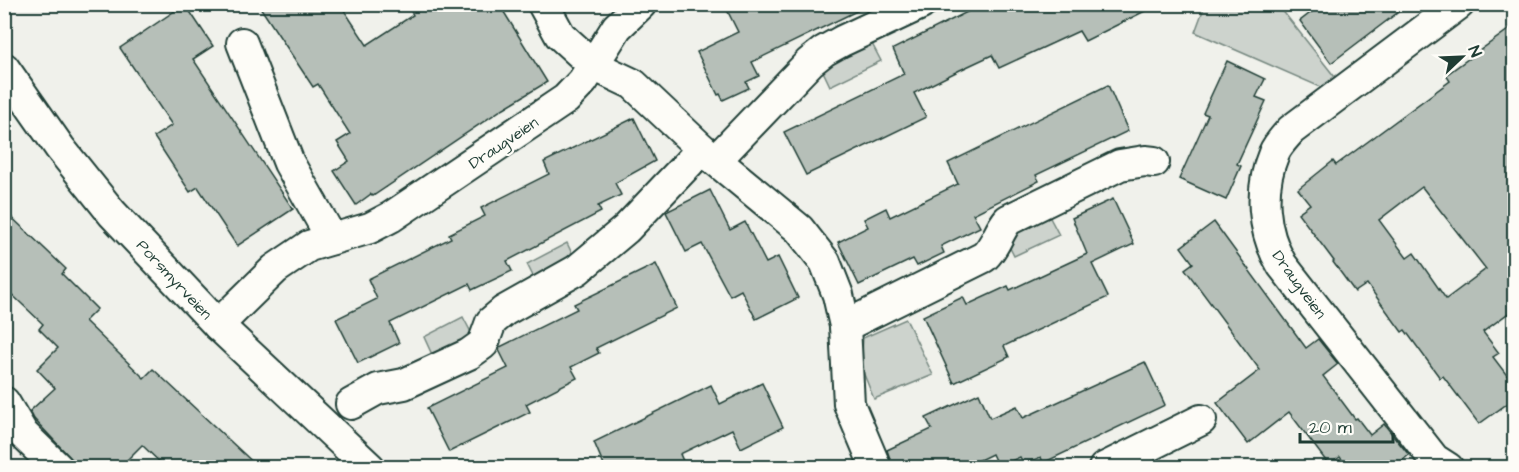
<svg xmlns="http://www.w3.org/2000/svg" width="1519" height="472" viewBox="0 0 1519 472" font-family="'Architects Daughter',sans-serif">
	<rect width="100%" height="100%" fill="#f0f1eb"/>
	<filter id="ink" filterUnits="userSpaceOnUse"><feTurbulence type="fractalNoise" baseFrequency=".0167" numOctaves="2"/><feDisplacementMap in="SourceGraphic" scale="12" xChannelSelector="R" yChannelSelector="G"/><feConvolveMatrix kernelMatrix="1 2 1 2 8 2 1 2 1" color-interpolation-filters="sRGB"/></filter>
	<g filter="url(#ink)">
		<g fill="#cdd3cd" stroke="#768880" stroke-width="1.5">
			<polygon points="1205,5 1278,5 1338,81 1327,90 1195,32"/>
			<polygon points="869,38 881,61 830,86 821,67"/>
			<polygon points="1048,214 1059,235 1014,256 1007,242 1010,232"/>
			<polygon points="567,243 576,262 536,282 527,264"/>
			<polygon points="463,317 475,340 434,359 424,337"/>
			<polygon points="906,319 933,375 874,399 861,367 863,338"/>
		</g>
		<g fill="#b6bfb8" stroke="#1f3d34" stroke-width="1.5" fill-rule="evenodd">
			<polygon points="185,4 213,46 193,59 293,209 237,246 198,187 190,192 154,137 172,125 120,48"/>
			<polygon points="258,4 340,4 367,45 413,15 407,4 499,4 547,82 504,108 373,196 371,194 356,205 334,171 349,161 337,142 350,134 318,84 313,87"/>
			<polygon points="724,4 871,4 752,62 759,76 746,82 749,88 723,100 720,94 718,95 697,52 738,32"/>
			<polygon points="983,4 1159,4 1085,41 1079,31 999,68 992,55 960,70 914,93 926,117 806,175 784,132 904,74 893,49"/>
			<polygon points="1322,4 1409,4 1331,63 1300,21"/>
			<path d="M1515,25V308L1483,332L1499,353L1493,357L1515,386V398L1479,424L1443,376L1440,378L1405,330L1402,332L1367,284L1355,292L1333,262L1334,261L1298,213L1310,204L1298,189L1333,161L1336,165L1450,81L1446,75ZM1422,187L1486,269L1446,299L1414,253L1407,258L1379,220Z"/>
			<polygon points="1227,61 1265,79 1256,97 1266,101 1237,164 1241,166 1226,200 1179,179 1208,115 1203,113"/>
			<polygon points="1108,85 1128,131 1036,175 1039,181 973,214 980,227 941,246 944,253 917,266 913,259 859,285 838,242 868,227 864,219 886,208 890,217 958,184 948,163"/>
			<polygon points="634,118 655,161 615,183 621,195 598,206 601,212 507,261 512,271 472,290 469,284 390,323 399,343 358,363 336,319 377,299 368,279 451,238 449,234 485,216 481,208 549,174 544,162"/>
			<polygon points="710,190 730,230 745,222 766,263 778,257 798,298 756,319 741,290 730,296 702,244 686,252 666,212"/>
			<polygon points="1113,199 1134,244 1092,264 1108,297 1004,346 1009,357 954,383 923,316 963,297 967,305 1008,286 1010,290 1087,254 1072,218"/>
			<polygon points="4,210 66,269 62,274 97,309 85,321 144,378 153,369 259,468 166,468 142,445 119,468 80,468 34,419 30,411 55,388 37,369 58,348 39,329 43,324 4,287"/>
			<polygon points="1214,222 1306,348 1318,339 1338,364 1323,376 1355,419 1357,418 1370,435 1384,424 1409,455 1393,468 1348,468 1340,457 1329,465 1289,412 1248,444 1217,403 1260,370 1185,269 1193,263 1181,247"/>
			<polygon points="656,264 677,308 596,348 599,353 571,367 577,378 526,404 530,412 449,452 427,408 508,368 499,350 500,347 577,309 574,304"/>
			<polygon points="1145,362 1165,405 1043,463 1041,457 1024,464 1020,457 998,467 992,454 963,468 893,468 887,450 932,429 926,418 979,393 990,418 1017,406 1023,418"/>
			<polygon points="762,383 783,427 741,448 732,429 680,454 683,461 669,468 605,468 594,442 711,385 720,404"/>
		</g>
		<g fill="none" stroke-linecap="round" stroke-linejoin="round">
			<g stroke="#1f3d34" stroke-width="34">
				<g id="minor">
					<polyline points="543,4 560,35 593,65 633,84 702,149 799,229 825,262 838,295 845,326 849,404 876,468"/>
					<polyline points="242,43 289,163 332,239"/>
					<polyline points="4,68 60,148 112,213 218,325 370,468"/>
					<polyline points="717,159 810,62 824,51 842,41 921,4"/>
					<polyline points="218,325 275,269 309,246 370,228 391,217 566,99 583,81 617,27 641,4"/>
					<path d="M845,326L984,257C996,246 998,232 1008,220L1120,165L1145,161L1154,162"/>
					<polyline points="4,402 23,434 58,468"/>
					<polyline points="351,404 378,389 404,384 469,354 483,344 491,322 504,311 577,270 626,229 702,149"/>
					<polyline points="1104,468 1201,420"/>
					<path d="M1448,468L1434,459L1282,265C1262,231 1259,189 1274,153C1277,145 1285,137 1291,130L1459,4"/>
				</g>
			</g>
			<use href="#minor" stroke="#fdfcf7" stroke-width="30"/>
		</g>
	</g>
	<g text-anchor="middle" stroke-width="4.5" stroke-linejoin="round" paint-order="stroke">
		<g font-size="16" fill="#1f3d34" stroke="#fdfcf7">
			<text transform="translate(503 142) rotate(-34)" y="6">Draugveien</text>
			<text transform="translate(175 279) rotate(47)" y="6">Porsmyrveien</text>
			<text transform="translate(1300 284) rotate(54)" y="6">Draugveien</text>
		</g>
	</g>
	<rect width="1519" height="472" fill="none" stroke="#fdfcf7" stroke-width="24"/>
	<rect x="12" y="12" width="1495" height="448" fill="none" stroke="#1f3d34" stroke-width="2" filter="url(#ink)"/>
	<g transform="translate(1462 57) rotate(67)" stroke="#fdfcf7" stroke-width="4.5" paint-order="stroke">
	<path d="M0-4.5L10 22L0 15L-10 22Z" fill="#1f3d34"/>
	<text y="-9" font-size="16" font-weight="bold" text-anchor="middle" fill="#1f3d34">N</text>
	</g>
	<path d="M1300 433v9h93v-9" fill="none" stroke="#1f3d34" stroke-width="3"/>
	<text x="1309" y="433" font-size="18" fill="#1f3d34" stroke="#fdfcf7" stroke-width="4.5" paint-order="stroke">20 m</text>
</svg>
